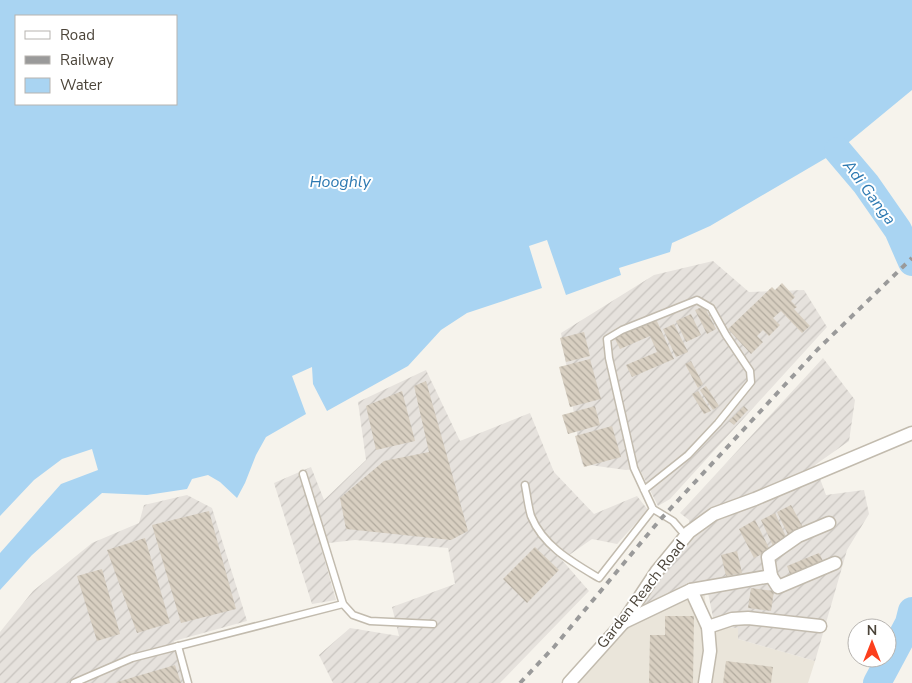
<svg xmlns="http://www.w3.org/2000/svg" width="912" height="683" viewBox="0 0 912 683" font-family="'Nunito Sans',sans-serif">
	<defs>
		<pattern id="industrial-furrows" width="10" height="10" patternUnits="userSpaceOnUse" patternTransform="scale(1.25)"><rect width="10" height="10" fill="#e6e2dd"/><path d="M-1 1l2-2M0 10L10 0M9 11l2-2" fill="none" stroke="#c7c3be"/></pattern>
		<pattern id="building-back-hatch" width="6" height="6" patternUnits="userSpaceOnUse" patternTransform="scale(1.25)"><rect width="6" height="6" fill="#d8cfc1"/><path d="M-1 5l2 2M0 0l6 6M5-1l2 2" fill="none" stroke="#b1aa9e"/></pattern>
	</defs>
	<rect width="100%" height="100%" fill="#f6f3ec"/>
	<polygon fill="#eae5da" points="704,589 708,627 738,628 738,639 815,661 808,683 573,683 624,625"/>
	<g fill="url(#industrial-furrows)">
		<polygon points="713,261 749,292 804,290 827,327 670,499 658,506 639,468 626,470 582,464 561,333 654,275"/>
		<polygon points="823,358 855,400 849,441 815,465 826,495 864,490 869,514 847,550 815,661 738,639 738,628 715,627 706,583 635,612 662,573 691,538 689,520 680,513"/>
		<polygon points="426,370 460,441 530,413 554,472 594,514 637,496 648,510 617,544 592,539 562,560 589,591 500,683 333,683 319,655 350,628 399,636 392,607 455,584 448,548 355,540 320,544 336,600 312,604 274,483 311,467 324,500 366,460 358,402"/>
		<polygon points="187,495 212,508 247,621 174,641 186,683 0,683 0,632 33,591 92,543 139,523 144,505"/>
	</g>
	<path fill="#a9d4f2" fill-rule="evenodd" d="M0,0H912V90L838,151L710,226L672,243L670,252L619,268L621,275L566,295L547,240L529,246L542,288L467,313L441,330L408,366L327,411L313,384L312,367L292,376L306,414L266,437L256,455L245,483L237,498L220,482L208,475L192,479L187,489L147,495L102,493L32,555L0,590V553L61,484L98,470L92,449L62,459L34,480L0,516ZM16,16H176V104H16Z"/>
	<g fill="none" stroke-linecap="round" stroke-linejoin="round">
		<g stroke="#a9d4f2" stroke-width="28">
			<polyline points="838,151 866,184 898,230 912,262"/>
			<polyline points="877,683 909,623 912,611"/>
		</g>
	</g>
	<g fill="url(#building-back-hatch)">
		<polygon points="782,283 795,297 791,301 797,307 794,309 810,326 802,333 781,311 773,318 780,325 769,336 763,330 757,336 763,342 751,354 728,329 772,287 775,290"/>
		<polygon points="704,306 716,329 707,334 695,310"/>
		<polygon points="691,314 701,335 686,342 676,321"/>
		<polygon points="656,319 674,359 632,377 626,365 657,352 650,336 620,349 614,337"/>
		<polygon points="674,324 688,352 676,357 663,329"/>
		<polygon points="584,332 590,356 566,362 560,338"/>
		<polygon points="590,359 601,399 570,407 559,367"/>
		<polygon points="691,361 703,384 698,388 685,364"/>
		<polygon points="426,381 468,531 451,540 346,529 340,498 384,461 429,452 414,386"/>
		<polygon points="706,386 719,406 713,410 700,390"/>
		<polygon points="402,391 415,441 376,450 366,406"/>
		<polygon points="698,391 711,411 704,414 692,394"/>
		<polygon points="595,406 600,425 568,434 562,415"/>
		<polygon points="744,406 748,410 734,425 729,421"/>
		<polygon points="612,426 621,457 584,467 575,436"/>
		<polygon points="791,505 805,531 790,539 777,512"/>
		<polygon points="209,511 236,609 181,623 152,525"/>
		<polygon points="775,513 788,541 774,548 761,520"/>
		<polygon points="755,520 770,550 754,558 739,529"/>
		<polygon points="145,538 170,623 137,633 107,550"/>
		<polygon points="535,547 559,570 527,603 503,579"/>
		<polygon points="737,551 742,573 726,576 721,555"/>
		<polygon points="819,553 825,565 792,579 787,566"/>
		<polygon points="102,569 120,634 97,641 77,576"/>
		<polygon points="751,588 774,591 771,611 748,608"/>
		<polygon points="665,616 694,616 693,683 649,683 650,635 665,635"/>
		<polygon points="726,661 773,667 771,683 723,683"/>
		<polygon points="175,665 181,683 117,683 117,682"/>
	</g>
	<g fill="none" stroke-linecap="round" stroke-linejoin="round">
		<g stroke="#c2bbae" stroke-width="9">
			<g id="service">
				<polyline points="303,474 343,604 353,615 370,621 433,624"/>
				<path d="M525,485C527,495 528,506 531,516C543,546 572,562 599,578L653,509"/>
				<polyline points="644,490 688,455 718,423 751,382 750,371 726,335 711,308 697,300 622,330 607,339 609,358 634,468 653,509 673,521 686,536"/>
				<polyline points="178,646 188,683"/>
				<polyline points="74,683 132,658 343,604"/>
			</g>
		</g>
		<g stroke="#c2bbae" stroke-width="15">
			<g id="minor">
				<polyline points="771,576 778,587 835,563"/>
				<polyline points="691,590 708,627 710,651 705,683"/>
				<polyline points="622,623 691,590 771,576 768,557 798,536 829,523"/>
				<polyline points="708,627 732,619 748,618 820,626"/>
				<polyline points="569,683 622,624 657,571 689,532 714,514 755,499 912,433"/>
			</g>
		</g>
		<use href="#service" stroke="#fff" stroke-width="6"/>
		<use href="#minor" stroke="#fff" stroke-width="12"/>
		<polyline stroke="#9a9a9a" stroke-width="4" stroke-dasharray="6 6" stroke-linecap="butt" points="520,683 554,647 659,521 818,349 912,258"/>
	</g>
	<g text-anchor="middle" stroke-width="4" stroke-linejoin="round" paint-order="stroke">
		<g font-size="15" fill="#4b4439" stroke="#fff">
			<text transform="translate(641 594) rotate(-52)" y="5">Garden Reach Road</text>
		</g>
		<g font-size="16" font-style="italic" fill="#2e7ab2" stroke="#fff">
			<text x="340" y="187">Hooghly</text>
			<text transform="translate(870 192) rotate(53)" y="6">Adi Ganga</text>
		</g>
	</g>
	<rect x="15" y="15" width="162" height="90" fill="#ffffff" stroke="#b7b4b0"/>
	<rect x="25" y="31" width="25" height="8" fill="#ffffff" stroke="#b7b4b0"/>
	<text x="60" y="40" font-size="15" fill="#4b4439">Road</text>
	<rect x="25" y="56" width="25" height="8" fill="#9a9a9a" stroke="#b7b4b0"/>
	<text x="60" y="65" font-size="15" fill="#4b4439">Railway</text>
	<rect x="25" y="78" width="25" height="15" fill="#a9d4f2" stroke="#b7b4b0"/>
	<text x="60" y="90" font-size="15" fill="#4b4439">Water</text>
	<g transform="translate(872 643)"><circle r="24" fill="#ffffff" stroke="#b7b4b0"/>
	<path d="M0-4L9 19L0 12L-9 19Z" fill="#fc3f1d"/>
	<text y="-8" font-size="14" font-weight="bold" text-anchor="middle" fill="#4b4439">N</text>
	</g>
</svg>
